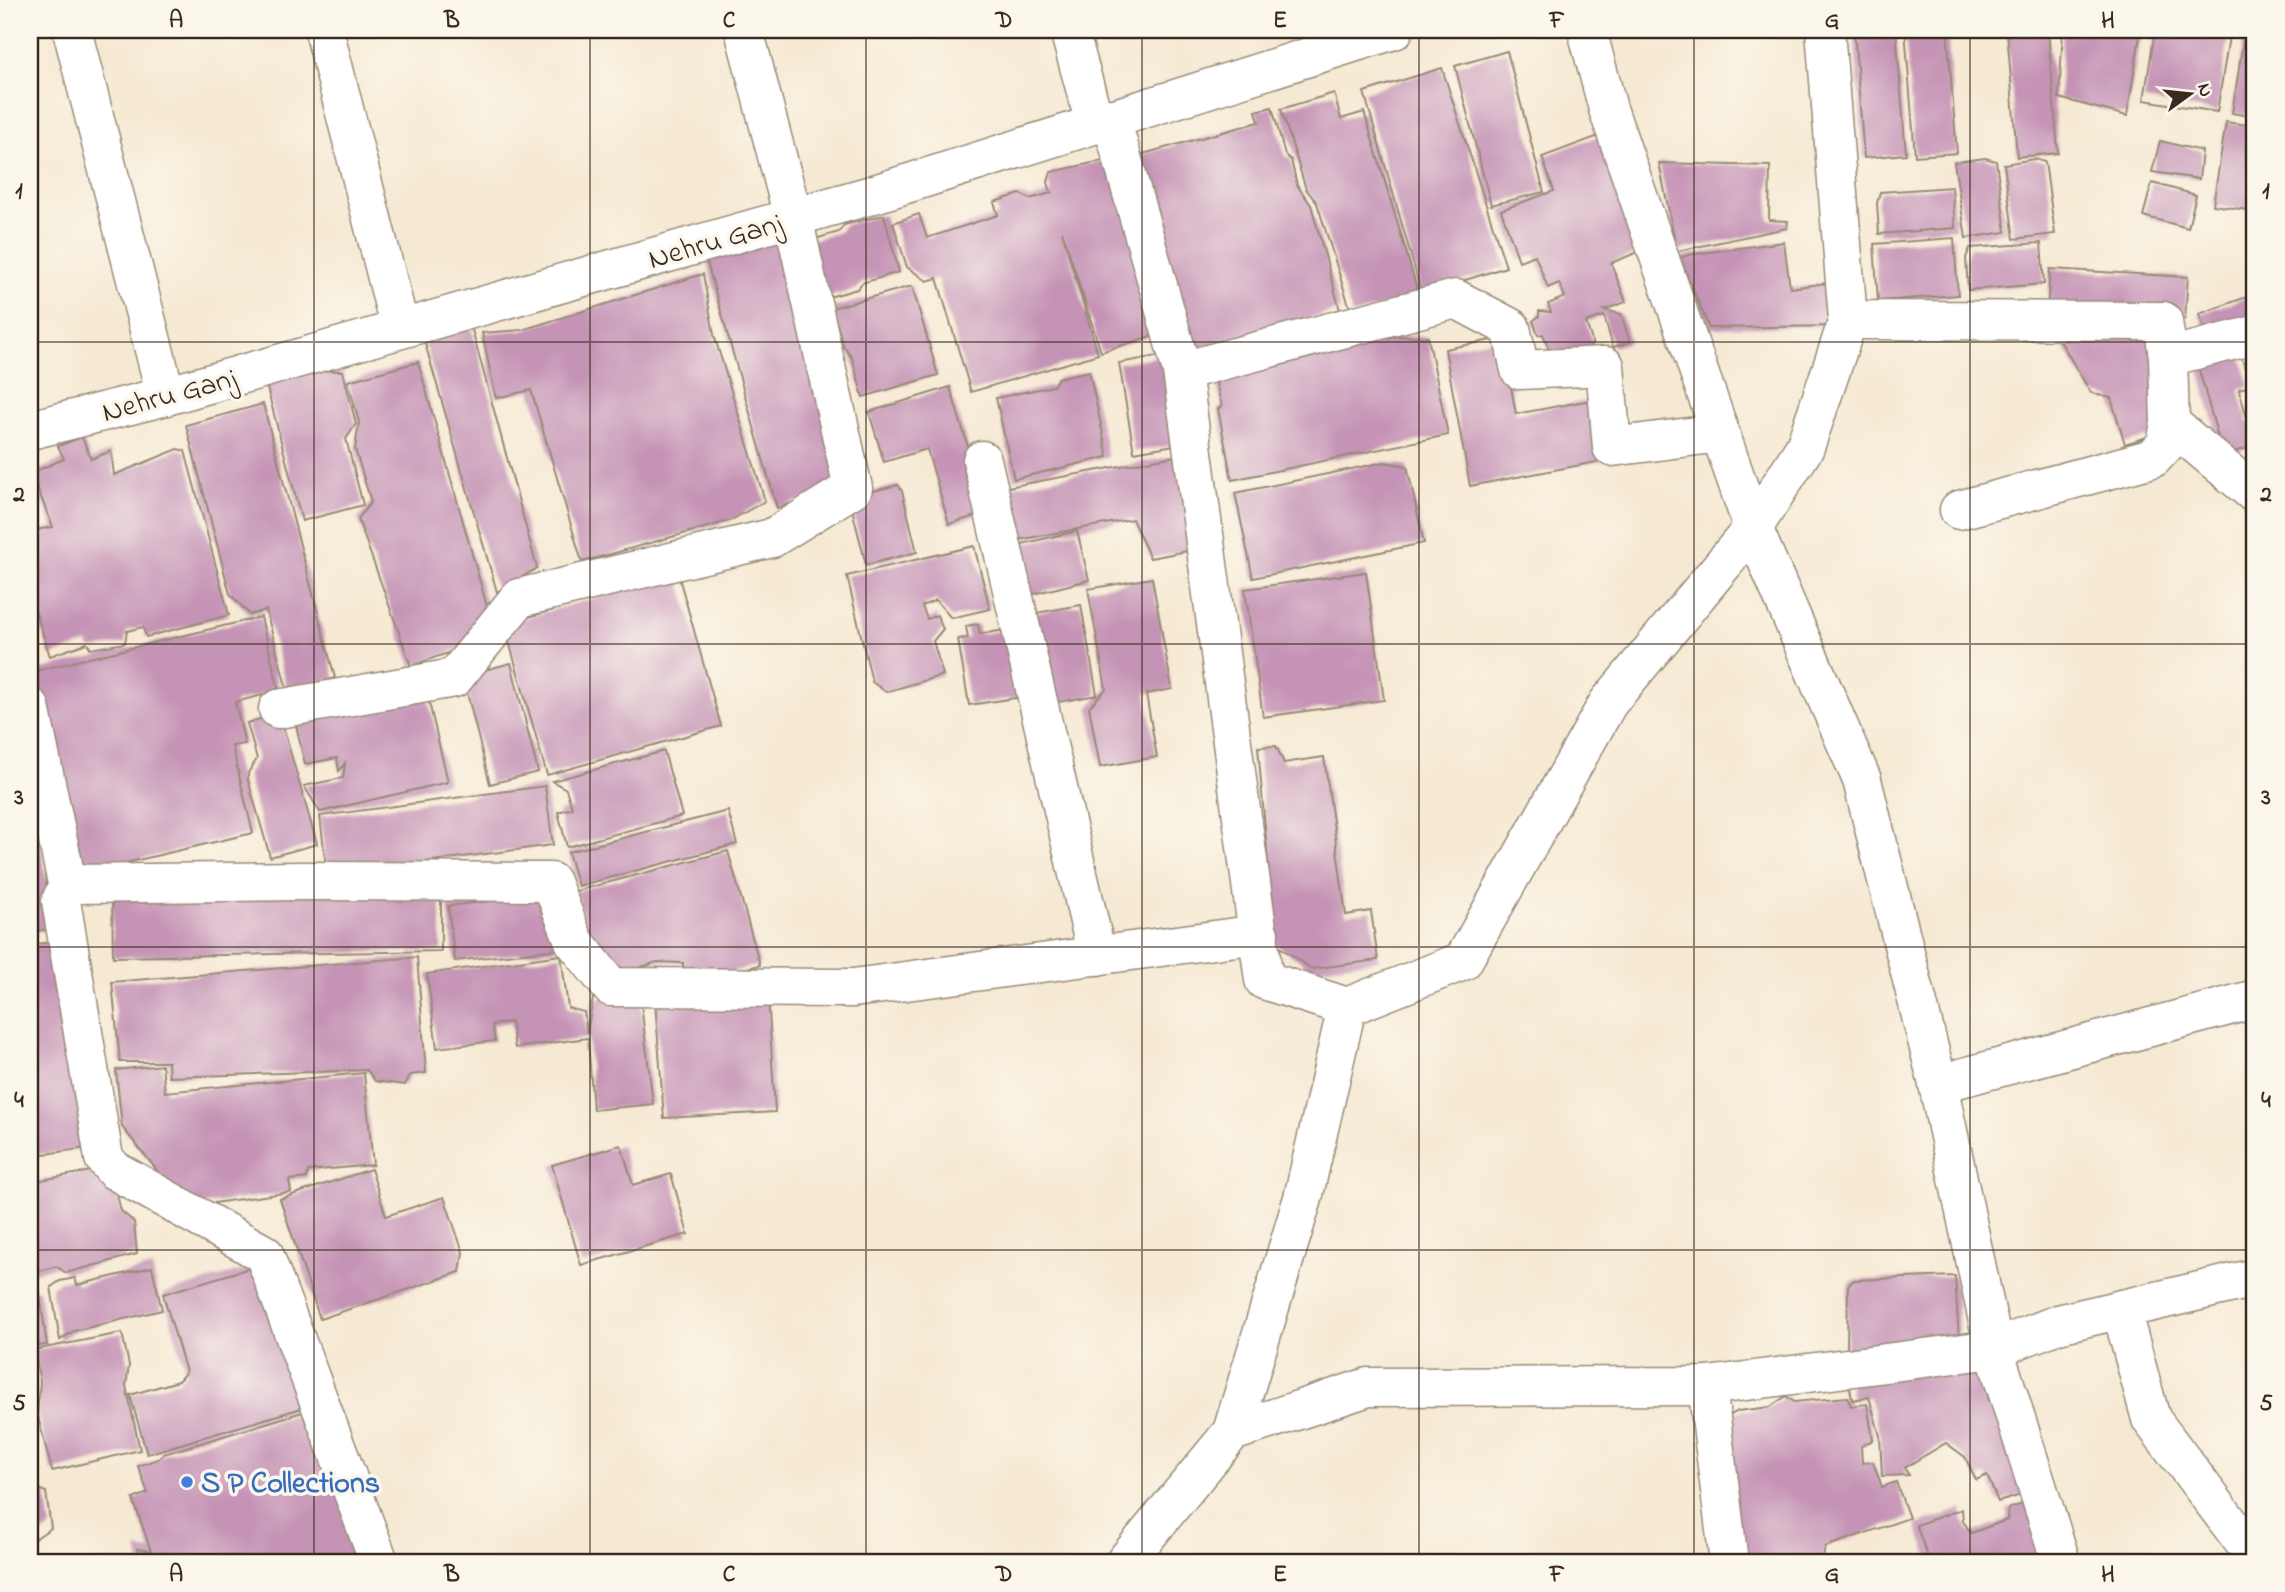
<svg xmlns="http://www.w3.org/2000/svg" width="2285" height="1592" viewBox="0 0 2285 1592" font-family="'Indie Flower',sans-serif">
	<rect width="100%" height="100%" fill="#fbf7ec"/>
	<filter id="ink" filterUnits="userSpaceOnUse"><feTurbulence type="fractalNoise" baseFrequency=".0143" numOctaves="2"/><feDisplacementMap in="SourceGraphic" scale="14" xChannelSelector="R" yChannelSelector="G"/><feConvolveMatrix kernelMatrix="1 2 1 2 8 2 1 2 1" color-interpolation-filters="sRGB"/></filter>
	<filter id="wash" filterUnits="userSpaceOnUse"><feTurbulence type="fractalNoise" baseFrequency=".00686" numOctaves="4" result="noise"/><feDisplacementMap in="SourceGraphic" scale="28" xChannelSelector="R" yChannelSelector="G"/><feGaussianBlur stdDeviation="1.57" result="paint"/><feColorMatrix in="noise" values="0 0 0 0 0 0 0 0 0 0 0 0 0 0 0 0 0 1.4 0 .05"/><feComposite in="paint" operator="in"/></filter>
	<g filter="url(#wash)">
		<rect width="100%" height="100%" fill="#f6e9d3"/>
		<g id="blocks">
			<g fill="#c593b5">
				<polygon points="1854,30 1896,30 1906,154 1864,158"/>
				<polygon points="1905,30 1947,30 1957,153 1915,156"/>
				<polygon points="2007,30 2048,30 2058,153 2017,157"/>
				<polygon points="2063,30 2141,30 2127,116 2059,98"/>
				<polygon points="2155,30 2230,30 2217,112 2144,100"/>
				<polygon points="2245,30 2255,32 2255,117 2232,113"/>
				<polygon points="1507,51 1544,192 1491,205 1455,66"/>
				<polygon points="1442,68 1506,267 1422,294 1364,92"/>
				<polygon points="1334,93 1341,119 1364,112 1419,295 1352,315 1317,203 1306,189 1281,109"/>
				<polygon points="1272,107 1285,155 1291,160 1297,185 1311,205 1340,310 1185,352 1132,157 1259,122 1256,111"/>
				<polygon points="2226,122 2255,126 2255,211 2213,205"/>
				<polygon points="1604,134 1646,249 1611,263 1626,302 1604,310 1621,314 1630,342 1613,347 1604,316 1586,322 1592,341 1592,351 1554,363 1543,334 1538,335 1533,321 1539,316 1539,311 1551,312 1548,304 1565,297 1559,283 1548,288 1535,255 1519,261 1501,210 1554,191 1542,157"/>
				<polygon points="2160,141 2202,151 2199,179 2152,172"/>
				<polygon points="1985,158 1996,161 2006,232 1966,238 1954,162"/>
				<polygon points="1111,159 1167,331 1101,352 1062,231 1098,354 971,392 937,278 927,281 907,267 893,223 919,214 927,238 998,215 994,202 1020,194 1030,199 1051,193 1048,182 1051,172"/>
				<polygon points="2034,159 2045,162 2055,234 2014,239 2004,164"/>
				<polygon points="1659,163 1770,166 1769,220 1788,221 1787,228 1677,251"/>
				<polygon points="2152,183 2196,195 2188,228 2143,216"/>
				<polygon points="1952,187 1955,228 1879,234 1877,203 1880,192"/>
				<polygon points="884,215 899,272 862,283 857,289 822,299 805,242 839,232 844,225"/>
				<polygon points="787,229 840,487 777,508 704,252"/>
				<polygon points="1954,238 1958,295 1878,301 1874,244"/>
				<polygon points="1784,242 1790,288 1834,282 1842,326 1709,328 1680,258 1688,255"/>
				<polygon points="2041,243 2044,284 1968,290 1966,258 1970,248"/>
				<polygon points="2050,269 2188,277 2185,319 2047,311"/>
				<polygon points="703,274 714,335 765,501 729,521 582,562 531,390 496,398 482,333 522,330"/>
				<polygon points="912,286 938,375 863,397 852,358 843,345 832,308"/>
				<polygon points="2255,294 2255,325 2209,341 2199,314"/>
				<polygon points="471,326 537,568 497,592 422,333"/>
				<polygon points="2155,333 2160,433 2125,444 2111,398 2091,393 2060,341"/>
				<polygon points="1395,336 1428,337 1448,435 1232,480 1218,409 1222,406 1215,379"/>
				<polygon points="1502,338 1516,414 1596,399 1607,460 1470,486 1445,349"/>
				<polygon points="2240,352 2250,386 2239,389 2248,422 2255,421 2255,446 2223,455 2197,363"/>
				<polygon points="1170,354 1186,443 1134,452 1119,363"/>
				<polygon points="418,362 491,621 462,648 411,666 358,519 371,502 355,449 359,422 348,381"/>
				<polygon points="300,370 343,371 356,424 346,439 363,505 302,521 266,384"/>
				<polygon points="1089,371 1108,457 1014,479 996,398 1053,386 1058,378"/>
				<polygon points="950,387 979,483 979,515 949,524 927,449 884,462 869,412"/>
				<polygon points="263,404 335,678 287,690 266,610 250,615 230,594 186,425"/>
				<polygon points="82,437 91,459 111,451 114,475 178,449 185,451 229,615 146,637 143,627 127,631 125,643 91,649 87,643 50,656 30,595 30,531 53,527 31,473 64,459 58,446"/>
				<polygon points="1180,455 1198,549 1150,558 1132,519 1007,542 997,489"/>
				<polygon points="1385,462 1407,466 1424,543 1253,578 1235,493"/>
				<polygon points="898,485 902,491 917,552 866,565 849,497"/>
				<polygon points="1077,531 1089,580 1021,597 1009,547"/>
				<polygon points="974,546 990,609 951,618 936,600 922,606 927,619 937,615 943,629 933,641 943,675 886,692 872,682 847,576"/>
				<polygon points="1366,572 1384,700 1263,717 1245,589"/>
				<polygon points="678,574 721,726 547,775 504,624"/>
				<polygon points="1152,578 1172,689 1146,694 1157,757 1100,767 1089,707 1106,689 1088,589"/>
				<polygon points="1081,605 1097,695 1047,704 1031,614"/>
				<polygon points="261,617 279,691 235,702 245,744 232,746 253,833 83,873 35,671"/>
				<polygon points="978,624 980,634 1012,629 1022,697 969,705 958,639 968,638 966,626"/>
				<polygon points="511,663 538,772 490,784 465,685 466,675"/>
				<polygon points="427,694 448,782 320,812 304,786 343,778 345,763 339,771 337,758 305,764 296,725"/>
				<polygon points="279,713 317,844 270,857 248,780 248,773 257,759 247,723"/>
				<polygon points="1276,746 1284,763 1324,757 1346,915 1371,911 1378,960 1312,969 1275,944 1258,747"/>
				<polygon points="664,751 682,816 567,847 558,812 572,808 566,789 552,781"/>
				<polygon points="30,755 32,755 51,929 30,932"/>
				<polygon points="545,786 553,845 327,875 320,816"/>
				<polygon points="728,811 737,844 578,886 568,852"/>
				<polygon points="728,851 760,965 683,983 683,963 657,962 632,970 597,962 576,891"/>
				<polygon points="441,889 441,951 113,957 112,895"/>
				<polygon points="550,894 557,949 455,961 448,906"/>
				<polygon points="58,941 87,1148 30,1156 30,945"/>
				<polygon points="561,955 568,1008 584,1012 587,1033 593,998 640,995 653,1104 593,1110 588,1038 515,1048 511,1022 492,1025 495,1041 437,1048 427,974"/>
				<polygon points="417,957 426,1073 410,1075 405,1085 375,1081 367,1070 169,1077 168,1062 120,1062 112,982"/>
				<polygon points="768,994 775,1112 664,1118 655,1000"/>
				<polygon points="162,1065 165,1092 364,1073 373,1165 308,1171 307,1178 289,1180 291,1192 200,1205 174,1191 122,1127 116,1070"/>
				<polygon points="621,1145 633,1185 671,1174 688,1234 581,1265 552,1165"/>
				<polygon points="371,1169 386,1216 444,1197 463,1252 460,1272 320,1319 280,1199"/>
				<polygon points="96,1170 116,1191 121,1211 134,1222 137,1254 66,1273 56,1266 30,1274 30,1182"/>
				<polygon points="260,1265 302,1408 147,1454 130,1395 178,1381 186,1372 163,1294"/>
				<polygon points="152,1267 162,1310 74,1331 60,1340 51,1287 60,1281 75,1278 77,1285"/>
				<polygon points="1955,1276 1959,1340 1847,1348 1848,1285 1854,1280"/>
				<polygon points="39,1289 47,1345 30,1347 30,1291"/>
				<polygon points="122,1333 129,1365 126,1386 140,1450 52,1471 37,1413 40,1382 34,1350"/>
				<polygon points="1982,1359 1989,1401 2000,1411 2031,1492 1998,1502 1987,1475 1976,1480 1965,1457 1946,1443 1904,1468 1909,1475 1882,1476 1880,1436 1869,1397 1852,1400 1849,1381"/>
				<polygon points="1786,1396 1794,1402 1847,1397 1851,1406 1867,1404 1873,1440 1861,1446 1862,1463 1873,1462 1882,1487 1896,1482 1909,1518 1825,1547 1822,1562 1735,1562 1724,1419 1738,1411 1770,1407"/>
				<polygon points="319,1407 366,1562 140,1562 137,1549 151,1551 133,1499 148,1493 138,1466 158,1459 164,1454"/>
				<polygon points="30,1459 37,1489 46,1492 51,1528 30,1542"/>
				<polygon points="2030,1501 2052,1562 1930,1562 1916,1525 1962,1509 1963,1521 1971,1533 2007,1520 2008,1509"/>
			</g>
		</g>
	</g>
	<g filter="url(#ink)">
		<use href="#blocks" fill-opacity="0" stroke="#988a78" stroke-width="2"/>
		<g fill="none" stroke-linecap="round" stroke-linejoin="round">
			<g stroke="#988a78" stroke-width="41">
				<g id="minor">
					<polyline points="72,30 166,396"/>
					<polyline points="324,30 400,329"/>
					<polyline points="1069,30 1095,124"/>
					<polyline points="1825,30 1848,320 2163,321 2168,357 2255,335"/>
					<polyline points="1111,118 1182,371 1264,980 1347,1007"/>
					<polyline points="1182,371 1456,299 1511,328 1520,370 1605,366 1612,447 1720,433"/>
					<polyline points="2170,423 2255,494"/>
					<polyline points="982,460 1097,956"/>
					<polyline points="1959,510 2153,458 2166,444 2170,423 2168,357"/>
					<polyline points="30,707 68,888"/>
					<polyline points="278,709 454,678 519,598 772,538 853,488 793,217 744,30"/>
					<polyline points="1938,1084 2255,999"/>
					<polyline points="2121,1309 2151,1419 2255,1557"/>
					<polyline points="1707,1386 1729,1562"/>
					<polyline points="1232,1432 1368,1387 1707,1386 1994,1349 2058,1324 2255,1278"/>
					<path d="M379,1562L264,1254L114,1170L104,1158L61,901C64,892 67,889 75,884L300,881L551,882L574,941L611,987L853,988L1259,934"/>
					<polyline points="1125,1562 1232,1432 1303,1198 1347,1007 1463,961 1608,703 1753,528 1805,447 1848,320"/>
				</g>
			</g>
			<g stroke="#988a78" stroke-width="41">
				<polyline id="secondary" points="1587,30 1608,109 1753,528 1862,780 1938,1084 1994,1349 2061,1562"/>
			</g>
			<g stroke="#988a78" stroke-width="41">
				<polyline id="primary" points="30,430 166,396 868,196 1394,30"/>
			</g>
			<use href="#minor" stroke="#fff" stroke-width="38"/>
			<use href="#secondary" stroke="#fff" stroke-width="38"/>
			<use href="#primary" stroke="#fff" stroke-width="38"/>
		</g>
	</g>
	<path fill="none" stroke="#3b2a1e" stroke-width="2" stroke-opacity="0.55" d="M314,30V1562M590,30V1562M866,30V1562M1142,30V1562M1419,30V1562M1694,30V1562M1970,30V1562M30,342H2255M30,644H2255M30,947H2255M30,1250H2255"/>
	<circle fill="#3f7fe0" stroke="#fbf7ec" stroke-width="2.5" cx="187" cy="1482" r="7"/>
	<g text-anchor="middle" stroke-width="7" stroke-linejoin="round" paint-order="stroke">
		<g font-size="30" fill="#3b2a1e" stroke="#fbf7ec">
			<text transform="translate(715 240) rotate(-16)" y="10">Nehru Ganj</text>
			<text transform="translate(169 394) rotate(-15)" y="10">Nehru Ganj</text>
		</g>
		<g font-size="30" font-weight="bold" fill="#366cbe" stroke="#fbf7ec" text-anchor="start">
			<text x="201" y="1492">S P Collections</text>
		</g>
	</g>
	<rect width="2285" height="1592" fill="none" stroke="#fbf7ec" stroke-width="77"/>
	<g transform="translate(2190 94) rotate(75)" stroke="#fbf7ec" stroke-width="5" paint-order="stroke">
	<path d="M0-5L12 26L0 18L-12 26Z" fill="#3b2a1e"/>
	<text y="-10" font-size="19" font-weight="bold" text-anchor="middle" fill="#3b2a1e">N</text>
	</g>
	<rect x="38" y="38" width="2208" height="1516" fill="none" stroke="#3b2a1e" stroke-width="2.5"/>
	<g font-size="23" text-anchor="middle" font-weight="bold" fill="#3b2a1e">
		<text x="176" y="27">A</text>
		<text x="452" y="27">B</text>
		<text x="729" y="27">C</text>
		<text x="1004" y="27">D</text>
		<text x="1280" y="27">E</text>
		<text x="1557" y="27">F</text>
		<text x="1832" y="27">G</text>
		<text x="2108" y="27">H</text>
		<text x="19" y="198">1</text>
		<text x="2266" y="198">1</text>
		<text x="19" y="501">2</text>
		<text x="2266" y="501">2</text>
		<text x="19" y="804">3</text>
		<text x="2266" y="804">3</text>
		<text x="19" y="1107">4</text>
		<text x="2266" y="1107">4</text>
		<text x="19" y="1410">5</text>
		<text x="2266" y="1410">5</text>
		<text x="176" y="1581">A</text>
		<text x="452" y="1581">B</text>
		<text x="729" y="1581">C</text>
		<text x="1004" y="1581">D</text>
		<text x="1280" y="1581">E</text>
		<text x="1557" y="1581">F</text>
		<text x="1832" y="1581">G</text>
		<text x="2108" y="1581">H</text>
	</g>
</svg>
